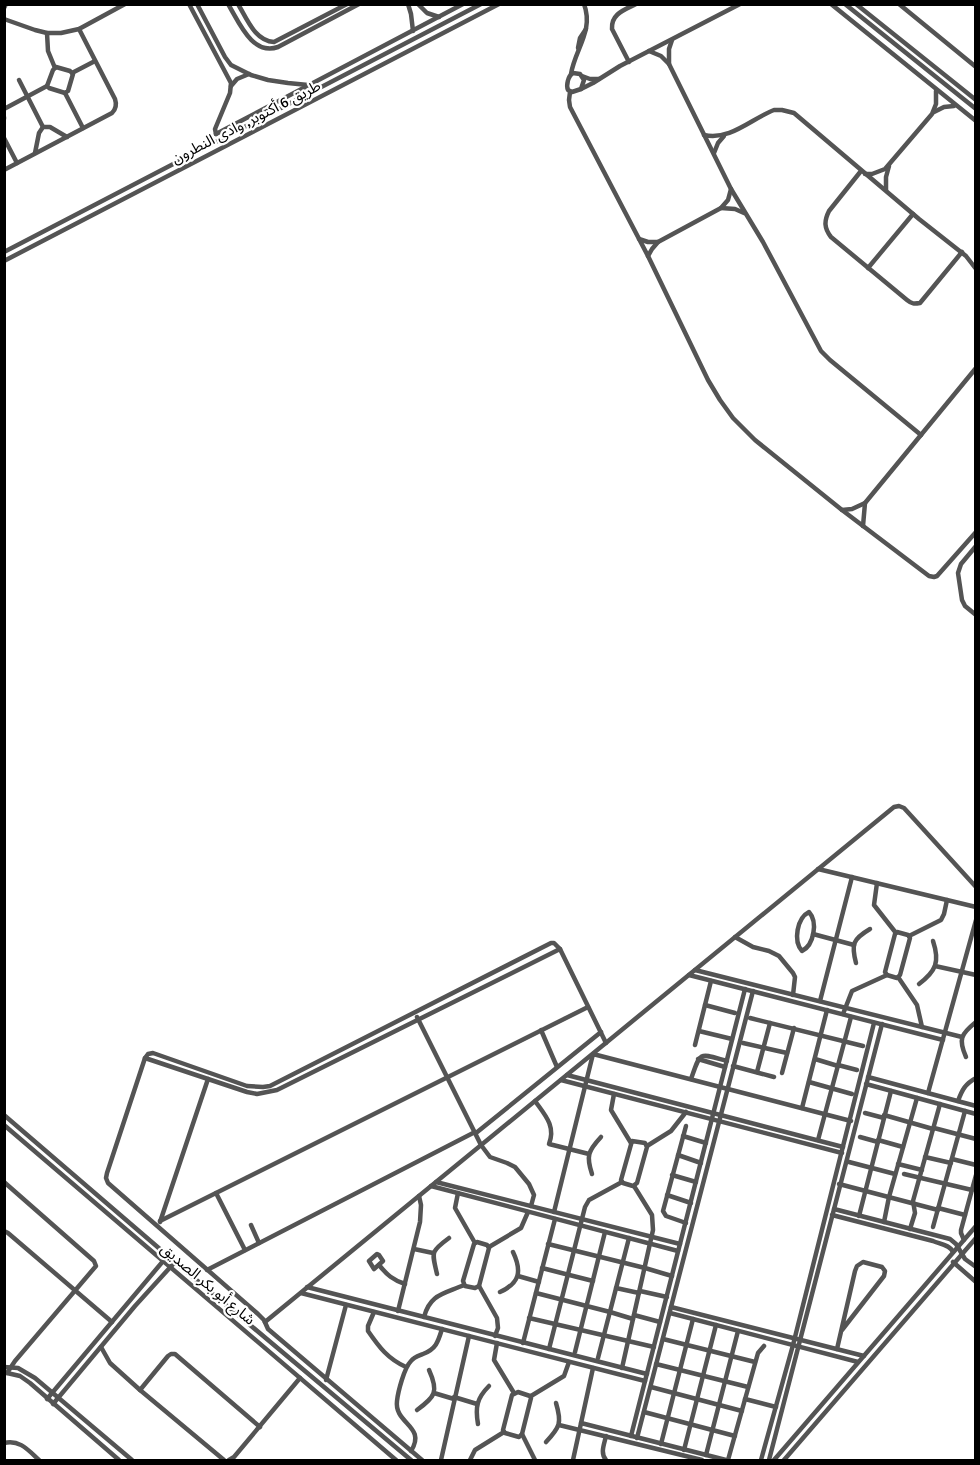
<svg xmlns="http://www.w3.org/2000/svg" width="980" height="1465" viewBox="0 0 980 1465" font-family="Signika,'Noto Sans Arabic',sans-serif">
	<rect width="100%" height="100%" fill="#fff"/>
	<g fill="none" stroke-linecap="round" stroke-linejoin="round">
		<g stroke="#545454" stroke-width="4.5">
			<polyline points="189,4 231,83 230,93 215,129 216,134"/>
			<polyline points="197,4 225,57 231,65 251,75 268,80 288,83 308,85"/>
			<path d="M228,4C239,22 252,56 278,47L359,4"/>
			<path d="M238,4C247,19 255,41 274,42L347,4"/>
			<polyline points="408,4 411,14 413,31"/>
			<polyline points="418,4 427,13 439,17"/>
			<polyline points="831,4 976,121"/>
			<polyline points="845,4 976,109"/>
			<polyline points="856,4 976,100"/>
			<polyline points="899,4 976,67"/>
			<polyline points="4,8 6,4"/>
			<polyline points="4,19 35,30 47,33 61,33 79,29 125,4"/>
			<polyline points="47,33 48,51 55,68"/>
			<polyline points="578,48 580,38 586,29"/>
			<polyline points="649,51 661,56 669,64 731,189 763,242 821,351 830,360 921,435"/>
			<path d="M629,62L612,29C611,14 624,10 636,4"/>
			<polyline points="669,64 669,49 672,40"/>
			<polygon points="56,67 70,71 73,74 68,91 65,93 49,88 47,86 53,70"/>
			<polyline points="72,73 95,61"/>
			<path d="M573,73L580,74L584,80L581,89L572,92L568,90C566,85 568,76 573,73Z"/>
			<path d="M571,74C575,49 594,31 584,4"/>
			<polyline points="582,76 590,79 599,79"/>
			<polyline points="19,80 43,127"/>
			<polyline points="231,86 237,79 249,74"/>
			<polyline points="581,89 593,83 620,66 740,4"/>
			<polyline points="570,92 569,100 570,107 648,256 708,380 720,400 733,418 755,440 842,510 929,576 934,577 937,576 976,532"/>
			<polyline points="65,93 83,128"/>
			<polyline points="4,109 47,86"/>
			<polyline points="934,112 944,107 954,106"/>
			<polyline points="4,117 4,119"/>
			<polyline points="216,134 463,4"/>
			<path d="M704,135C730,141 751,119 774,110H782L794,113L919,219L966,256L976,269"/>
			<polyline points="4,138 17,163"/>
			<polyline points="35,153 39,133 43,127 50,127 67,137"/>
			<polyline points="714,153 718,143 724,136"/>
			<path d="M4,170L112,113C116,109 117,105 115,99L79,29"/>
			<path d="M861,171L829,211C824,221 824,228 831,237L907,300C912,304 914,304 920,303L962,252"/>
			<polyline points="865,174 872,174 885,169 932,114 936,104 936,91"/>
			<polyline points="886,190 886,177 889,166"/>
			<polyline points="721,208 735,209 744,213"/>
			<polyline points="639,239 648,242 658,242"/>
			<polyline points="4,252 481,4"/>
			<polyline points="648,256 652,249 658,242 721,208 728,200 731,189"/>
			<polyline points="4,261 499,4"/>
			<polyline points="868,268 913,214"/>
			<polyline points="842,510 852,509 865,503 976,368"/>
			<polyline points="863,526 865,503"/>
			<polyline points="976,546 961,564 958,573 962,600 965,606 976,615"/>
			<polyline points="818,869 976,907"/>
			<polyline points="877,883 874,905 896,933"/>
			<path d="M809,912C818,922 814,945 802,951C793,941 797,918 809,912Z"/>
			<polygon points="897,932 908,935 910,938 900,975 897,978 887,975 885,972 895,934"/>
			<polyline points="813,934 854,945"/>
			<polyline points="909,936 941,920 944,914 947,900"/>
			<polyline points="735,937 753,947 769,951 779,956 793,973 795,977 793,995"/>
			<path d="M856,963C851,944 853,939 870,929"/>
			<polyline points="935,966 976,975"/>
			<polyline points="695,970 962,1037"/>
			<polyline points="689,975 943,1040"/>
			<polyline points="898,977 917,1005 922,1027"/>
			<path d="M919,984C936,971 940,962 933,941"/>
			<polyline points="820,1001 852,877"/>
			<polyline points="705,1005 735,1013"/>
			<polyline points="843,1014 852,991 887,975"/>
			<polyline points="417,1017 481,1145 490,1157 507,1163 515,1167 529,1184 534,1195 531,1206"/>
			<polyline points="750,1018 863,1046"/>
			<polyline points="541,1030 557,1067"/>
			<polyline points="699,1031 732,1039"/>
			<polyline points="743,1043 787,1053"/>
			<polyline points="695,1045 711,981"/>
			<path d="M966,1057C958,1039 961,1034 976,1022"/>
			<polyline points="145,1058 247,1092 257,1094 277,1090 560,949"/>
			<polyline points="698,1059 725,1067"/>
			<polyline points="815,1059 838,1066"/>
			<polyline points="838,1065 857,1070"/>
			<polyline points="733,1066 774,1077"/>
			<polyline points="757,1072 770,1023"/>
			<polyline points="782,1073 794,1028"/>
			<polyline points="567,1075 843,1147"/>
			<polyline points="868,1077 976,1106"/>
			<path d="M691,1079C701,1051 698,1053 727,1061"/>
			<polyline points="561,1080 842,1153"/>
			<polyline points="809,1082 852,1094"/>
			<polyline points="866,1084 976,1114"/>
			<polyline points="928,1093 976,920"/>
			<polyline points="614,1094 611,1110 631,1143"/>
			<path d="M535,1101C545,1115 556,1126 549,1144L589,1154"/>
			<path d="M958,1101C962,1090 965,1084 976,1078"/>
			<polyline points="802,1108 827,1010"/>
			<polyline points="865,1113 884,1118"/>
			<polyline points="4,1115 175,1262 411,1460"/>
			<polyline points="884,1115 933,1129"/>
			<polyline points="4,1125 396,1460"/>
			<polyline points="934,1128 976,1139"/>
			<polyline points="476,1133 601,1032"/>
			<polyline points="683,1136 706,1143"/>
			<polyline points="860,1137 878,1142"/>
			<polyline points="818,1140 851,1017"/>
			<polyline points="878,1140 903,1147"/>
			<polygon points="632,1141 645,1143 647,1147 637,1183 633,1186 623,1183 621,1180"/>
			<polyline points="647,1146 671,1131 686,1112"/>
			<polyline points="678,1155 701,1163"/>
			<polyline points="925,1157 951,1163"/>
			<polyline points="952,1159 976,1165"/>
			<polyline points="849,1162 895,1174"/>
			<polyline points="898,1164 922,1170"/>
			<path d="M592,1174C586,1156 588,1151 601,1137"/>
			<polyline points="904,1174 972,1190 976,1186"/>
			<polyline points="672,1175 696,1182"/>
			<polyline points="4,1182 94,1261 96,1266 15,1361 7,1373"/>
			<polyline points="436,1182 680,1244"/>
			<polyline points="839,1184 938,1210"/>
			<polyline points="431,1186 678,1251"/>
			<polyline points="216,1193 245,1250"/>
			<polyline points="458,1193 455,1208 475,1243"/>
			<polyline points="667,1195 691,1203"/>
			<polyline points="938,1208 965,1215"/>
			<polyline points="834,1209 950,1239 956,1244 965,1259 976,1267"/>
			<polyline points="554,1212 593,1054 851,1121"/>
			<path d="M832,1215L933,1241C940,1244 950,1245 953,1252"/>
			<polyline points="859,1216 891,1091"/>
			<polyline points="160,1221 588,1007"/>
			<polyline points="160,1222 208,1079"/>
			<polyline points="884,1222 889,1197 917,1098"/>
			<polyline points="686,1223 666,1216 663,1211 686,1126"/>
			<polyline points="251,1225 259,1243"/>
			<polyline points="933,1227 965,1111"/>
			<polyline points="910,1229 915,1213 913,1201 940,1104"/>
			<polyline points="4,1231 8,1233 112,1322"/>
			<polyline points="964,1240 961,1233 961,1230 976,1175"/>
			<polygon points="477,1242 487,1245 489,1248 479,1286 475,1288 465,1286 463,1281 474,1244"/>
			<polyline points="548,1244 645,1268 672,1276"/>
			<polyline points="489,1247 521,1228 528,1212"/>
			<polyline points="414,1249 433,1253"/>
			<polygon points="377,1254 379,1255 383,1261 374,1269 369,1261"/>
			<polyline points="953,1262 976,1282"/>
			<path d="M379,1265C387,1275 393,1280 405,1284"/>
			<polyline points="542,1268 593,1281"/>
			<polyline points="207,1270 475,1132"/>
			<path d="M437,1274C432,1252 430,1252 449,1238"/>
			<polyline points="518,1276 539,1282"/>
			<polyline points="479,1286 497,1318 498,1328 495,1336"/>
			<polyline points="307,1287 647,1374"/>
			<polyline points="616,1288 639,1293"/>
			<polyline points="640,1291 667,1297"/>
			<path d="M500,1292C520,1283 522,1271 513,1252"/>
			<polyline points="301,1293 645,1381"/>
			<polyline points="536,1293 610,1312"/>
			<polyline points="671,1307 864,1356"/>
			<polyline points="398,1311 420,1222 421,1205 419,1196"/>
			<path d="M374,1312L368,1326V1331C379,1347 388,1359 406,1367"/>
			<polyline points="610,1312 633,1319"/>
			<polyline points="670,1313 858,1362"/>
			<polyline points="634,1315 660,1322"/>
			<path d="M424,1317C430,1294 444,1294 464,1285"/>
			<polyline points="529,1318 654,1347"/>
			<polyline points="265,1322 894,807 899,806 904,808 976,887"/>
			<polyline points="663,1339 755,1362"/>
			<polyline points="497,1343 494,1360 514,1393"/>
			<polyline points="523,1343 555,1219"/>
			<polyline points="101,1347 110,1363 140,1390 224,1460"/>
			<polyline points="549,1349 585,1207 589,1200 622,1182"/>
			<polyline points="837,1349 855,1271 857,1266 863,1262 882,1267 885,1271 884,1276 842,1330"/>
			<polyline points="575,1352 605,1232"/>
			<polyline points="598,1358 629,1238"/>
			<polyline points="656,1364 748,1387"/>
			<polyline points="4,1367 18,1368 35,1378 132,1460"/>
			<polyline points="622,1368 653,1230 652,1215 634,1186"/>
			<polyline points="7,1373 20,1376 30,1383 119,1460"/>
			<polyline points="326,1380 346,1305"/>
			<polyline points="651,1387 742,1411"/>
			<polyline points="140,1390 168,1356 171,1354 175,1354 260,1427"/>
			<polygon points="518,1392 530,1396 531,1398 522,1434 519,1437 505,1433 503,1430 512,1395"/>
			<polyline points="434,1393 454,1399"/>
			<polyline points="531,1396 564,1376 569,1362"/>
			<polyline points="454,1397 477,1404"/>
			<polyline points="47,1399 164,1260"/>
			<polyline points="745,1399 776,1407"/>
			<polyline points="53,1404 135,1306 175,1262"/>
			<path d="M417,1410C435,1397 439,1392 429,1370"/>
			<polyline points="644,1412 735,1436"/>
			<polyline points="581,1423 726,1460"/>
			<path d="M478,1424C475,1407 477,1398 489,1386"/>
			<polyline points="559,1425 702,1460"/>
			<polyline points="522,1434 535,1460"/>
			<path d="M606,1436C604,1445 600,1453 606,1460"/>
			<polyline points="631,1436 745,989"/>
			<polyline points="637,1438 753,991"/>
			<path d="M546,1442C560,1427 562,1423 556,1403"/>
			<path d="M4,1443C20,1439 29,1451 39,1460"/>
			<polyline points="661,1444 693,1319"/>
			<polyline points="684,1450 716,1325"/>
			<path d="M411,1451C427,1426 394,1424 397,1401C398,1392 404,1368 411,1361C414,1357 418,1356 423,1354C436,1349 438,1342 442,1329"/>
			<polyline points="706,1455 738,1331"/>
			<polyline points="229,1460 234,1457 300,1378"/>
			<polyline points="422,1460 268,1329 264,1320 258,1314 108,1183 106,1178 107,1173 145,1058 148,1054 153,1053 247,1086 263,1087 270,1086 551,943 554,943 560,949 606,1043"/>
			<polyline points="441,1460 469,1336"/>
			<polyline points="470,1460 475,1450 504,1432"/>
			<polyline points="573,1460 593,1368"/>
			<polyline points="728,1460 758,1353 764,1346"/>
			<polyline points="761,1460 793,1345 874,1023"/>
			<polyline points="769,1460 882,1024"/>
			<polyline points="774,1460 976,1226"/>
			<polyline points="784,1460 976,1238"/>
		</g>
	</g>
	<g text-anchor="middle" stroke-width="4.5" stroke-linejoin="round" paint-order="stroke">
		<g font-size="15" fill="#000" stroke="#fff">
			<text transform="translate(246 122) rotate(-27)" y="5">طريق 6 أكتوبر, وادى النطرون</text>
			<text transform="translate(208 1284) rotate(40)" y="5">شارع أبو بكر الصديق</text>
		</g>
	</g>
	<rect width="980" height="1465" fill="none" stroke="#000000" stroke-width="12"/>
</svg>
